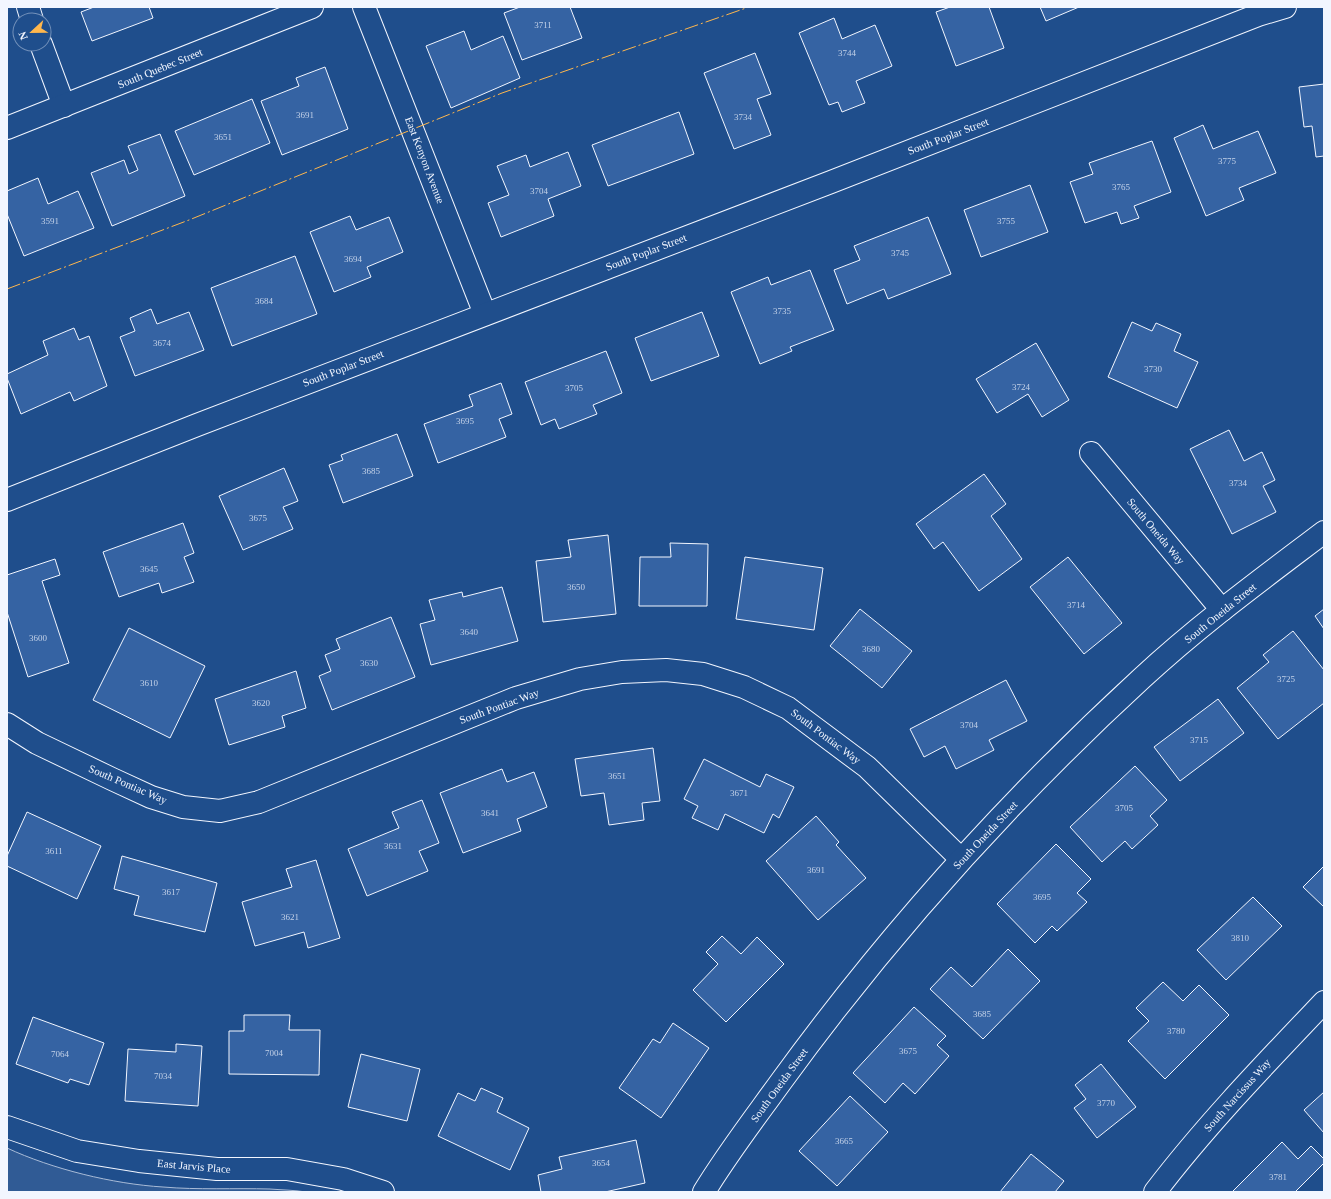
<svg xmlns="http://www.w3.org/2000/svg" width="1331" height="1199" viewBox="0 0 1331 1199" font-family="'Times New Roman',serif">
	<rect width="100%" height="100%" fill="#1f4e8c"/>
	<path fill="#305b95" stroke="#a8bbd7" d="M7,1148C52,1169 113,1184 163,1187C198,1190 234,1188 270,1189C282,1190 294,1190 306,1192H7Z"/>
	<g fill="#3563a3" stroke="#f2f6ff">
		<polygon points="94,7 149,7 153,18 92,41 81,12"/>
		<polygon points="520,7 570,7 582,38 522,60 504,13"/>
		<polygon points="950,7 989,7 1004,48 956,66 936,12"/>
		<polygon points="1040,7 1079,7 1046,21"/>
		<polygon points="834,18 842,39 875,25 892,66 856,81 865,103 842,112 838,102 829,105 799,33"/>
		<polygon points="464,31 471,50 503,36 520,78 451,108 426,46"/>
		<polygon points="755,53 771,94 757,99 771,135 734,149 704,73"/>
		<polygon points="325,67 348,129 282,155 261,101 299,86 296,78"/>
		<polygon points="1324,84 1324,156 1316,157 1312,126 1304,127 1299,87"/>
		<polygon points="252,99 270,143 194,175 175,131"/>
		<polygon points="679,112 694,154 608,186 592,145"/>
		<polygon points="1203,125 1213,149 1258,131 1276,173 1239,188 1244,200 1206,216 1174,138"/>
		<polygon points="160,134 185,196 112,226 91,173 124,160 129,174 138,170 128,146"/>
		<polygon points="1152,141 1171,192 1134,206 1139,218 1121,224 1117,212 1085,223 1070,182 1093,174 1089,163"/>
		<polygon points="568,152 581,186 548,199 554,216 501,237 488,203 509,195 497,166 526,155 530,167"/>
		<polygon points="38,178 48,204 78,191 94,228 24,256 7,214 7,191"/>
		<polygon points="1030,185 1048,232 981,257 964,210"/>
		<polygon points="350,216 356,230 389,217 403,252 367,267 371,277 334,292 310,232"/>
		<polygon points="928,217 951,274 888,299 884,289 847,304 834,270 860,260 854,246"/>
		<polygon points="295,256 317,314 232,346 211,288"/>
		<polygon points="810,270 834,330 790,347 792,351 760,364 731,292 768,277 771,285"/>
		<polygon points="151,309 157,324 189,312 204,350 135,376 120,337 135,331 130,318"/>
		<polygon points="702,312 719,356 651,381 635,338"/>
		<polygon points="1132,322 1152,331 1156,323 1181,334 1174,351 1198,362 1177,408 1108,377"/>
		<polygon points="74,328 79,340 89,336 107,386 74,401 70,392 21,414 7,378 7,374 48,355 43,341"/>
		<polygon points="1036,343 1069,400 1042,417 1028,394 997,413 976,379"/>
		<polygon points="606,351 622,393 593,405 597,414 559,429 555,419 541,425 525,382"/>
		<polygon points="501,383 512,414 499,419 506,437 438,463 424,424 473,406 469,395"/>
		<polygon points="1229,430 1244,461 1262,452 1275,480 1263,486 1276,512 1232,534 1190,449"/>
		<polygon points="397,434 413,476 343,503 329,465 343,460 341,455"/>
		<polygon points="284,468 298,501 283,507 293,529 243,550 219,496"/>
		<polygon points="984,474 1006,504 991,516 1022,559 979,591 943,542 934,549 916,524"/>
		<polygon points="183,523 194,553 184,557 194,582 162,593 159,583 119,597 103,552"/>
		<polygon points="608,535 616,614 543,622 536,561 571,557 568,540"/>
		<polygon points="670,543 708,544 707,606 639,606 640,557 671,557"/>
		<polygon points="745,557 823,568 814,630 736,619"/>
		<polygon points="1068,557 1122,623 1084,654 1030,587"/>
		<polygon points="55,559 60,575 42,581 69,663 28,677 7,612 7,575"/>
		<polygon points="502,587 518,641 431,665 420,624 435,620 429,600 462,592 463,597"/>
		<polygon points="860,609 912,651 882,688 830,646"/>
		<polygon points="1324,609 1324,629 1315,616"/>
		<polygon points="391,617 415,677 332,710 319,676 331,671 325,655 340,649 336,639"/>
		<polygon points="129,628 205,666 170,738 93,700"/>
		<polygon points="1293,631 1324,670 1324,703 1278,739 1237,688 1269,662 1263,655"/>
		<polygon points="296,671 306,708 282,716 285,727 229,745 215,699"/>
		<polygon points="1006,680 1027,721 989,740 994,750 956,769 945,746 924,757 910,729"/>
		<polygon points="1218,699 1244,733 1180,781 1154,747"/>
		<polygon points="653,748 660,801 642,803 644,820 609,825 604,793 581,796 575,759"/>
		<polygon points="704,759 760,787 766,774 794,787 779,818 773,814 764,833 725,814 718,830 692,818 698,806 684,799"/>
		<polygon points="1135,766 1167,800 1150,816 1158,825 1132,849 1125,841 1102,862 1070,827"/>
		<polygon points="502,769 507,782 534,772 547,807 517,819 521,831 463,853 440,793"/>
		<polygon points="422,800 439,843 419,851 428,871 367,896 348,849 399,828 392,812"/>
		<polygon points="27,812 101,846 77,899 7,866 7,856"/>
		<polygon points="816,816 839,842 836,845 866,878 818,920 766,861"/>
		<polygon points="1056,844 1091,879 1077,893 1087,902 1057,931 1052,926 1035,943 997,904"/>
		<polygon points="122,856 217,883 205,932 134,915 139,896 114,889"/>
		<polygon points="316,860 340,938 308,948 304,932 255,946 242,902 292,887 286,869"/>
		<polygon points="1324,866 1324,907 1303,887"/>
		<polygon points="1253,897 1282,926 1226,980 1197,950"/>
		<polygon points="722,936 741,954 757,937 784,964 726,1022 693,990 718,964 706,952"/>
		<polygon points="1008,949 1040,981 983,1039 930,989 951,967 972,987"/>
		<polygon points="1163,982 1183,1001 1199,985 1229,1015 1165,1079 1128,1041 1149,1021 1136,1008"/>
		<polygon points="914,1007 946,1036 937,1045 949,1056 915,1094 903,1083 885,1103 853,1073"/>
		<polygon points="244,1015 290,1015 289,1030 320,1030 319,1075 229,1074 229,1031 244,1031"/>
		<polygon points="33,1017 104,1043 89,1085 70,1079 68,1083 16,1064"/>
		<polygon points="673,1023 709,1048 661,1118 619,1088 653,1039 660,1043"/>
		<polygon points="176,1044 202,1046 198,1106 125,1101 128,1049 176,1052"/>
		<polygon points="361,1054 420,1069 407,1121 348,1107"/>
		<polygon points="1101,1064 1136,1107 1097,1138 1074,1108 1086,1099 1075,1085"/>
		<polygon points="481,1088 503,1098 497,1112 529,1128 510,1170 438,1136 458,1093 475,1101"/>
		<polygon points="1324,1092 1324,1133 1304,1110"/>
		<polygon points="850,1096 888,1132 837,1186 799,1151"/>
		<polygon points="636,1140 645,1183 605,1192 541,1192 538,1175 562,1169 559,1157"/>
		<polygon points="1282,1142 1298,1159 1311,1146 1324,1159 1324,1163 1295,1192 1232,1192"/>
		<polygon points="1031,1154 1064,1181 1055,1192 1000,1192"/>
	</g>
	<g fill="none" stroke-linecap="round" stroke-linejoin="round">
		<g stroke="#f2f6ff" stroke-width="24">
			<g id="street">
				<polyline points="28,7 32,20"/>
				<polyline points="364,7 485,314"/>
				<polyline points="41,44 64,106"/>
				<polyline points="7,128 312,7"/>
				<polyline points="1091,453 1222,610"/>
				<polyline points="7,724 37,743 112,779 151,797 183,807 220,811 259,802 516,698 580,679 622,672 666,670 703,674 744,687 788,708 867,767 961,859"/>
				<polyline points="7,1127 77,1151 139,1161 217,1169 287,1169 343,1179 383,1192"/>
				<path d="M1155,1192C1206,1125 1266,1063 1324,1002"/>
			</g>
		</g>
		<g stroke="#f2f6ff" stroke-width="24">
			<g id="secondary">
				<polyline points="7,500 197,425 831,182 1258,15 1285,7"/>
				<path d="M704,1192C727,1154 754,1119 780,1083C886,937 1008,801 1142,678C1199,625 1262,579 1324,532"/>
			</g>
		</g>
		<use href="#street" stroke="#1f4e8c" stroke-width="22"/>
		<use href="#secondary" stroke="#1f4e8c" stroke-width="22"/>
		<polyline stroke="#ffb74d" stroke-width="1" stroke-dasharray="14 3 2 3" stroke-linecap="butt" points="7,289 189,220 502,93 749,7"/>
	</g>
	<g text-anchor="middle" stroke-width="3" stroke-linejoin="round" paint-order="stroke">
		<g font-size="9" fill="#c3d1e8">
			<text x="543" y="28">3711</text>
			<text x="847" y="56">3744</text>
			<text x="305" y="118">3691</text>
			<text x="743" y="120">3734</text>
			<text x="223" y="140">3651</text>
			<text x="1227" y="164">3775</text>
			<text x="1121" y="190">3765</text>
			<text x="539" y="194">3704</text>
			<text x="50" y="224">3591</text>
			<text x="1006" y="224">3755</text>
			<text x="900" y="256">3745</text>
			<text x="353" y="262">3694</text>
			<text x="264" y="304">3684</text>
			<text x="782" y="314">3735</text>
			<text x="162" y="346">3674</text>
			<text x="1153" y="372">3730</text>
			<text x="1021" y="390">3724</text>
			<text x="574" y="391">3705</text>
			<text x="465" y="424">3695</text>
			<text x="371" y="474">3685</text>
			<text x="1238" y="486">3734</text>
			<text x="258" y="521">3675</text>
			<text x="149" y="572">3645</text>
			<text x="576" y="590">3650</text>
			<text x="1076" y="608">3714</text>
			<text x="469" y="635">3640</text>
			<text x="38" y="641">3600</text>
			<text x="871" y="652">3680</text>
			<text x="369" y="666">3630</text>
			<text x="1286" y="682">3725</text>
			<text x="149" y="686">3610</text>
			<text x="261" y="706">3620</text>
			<text x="969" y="728">3704</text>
			<text x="1199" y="743">3715</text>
			<text x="617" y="779">3651</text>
			<text x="739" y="796">3671</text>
			<text x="1124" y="811">3705</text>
			<text x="490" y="816">3641</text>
			<text x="393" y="849">3631</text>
			<text x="54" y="854">3611</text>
			<text x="816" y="873">3691</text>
			<text x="171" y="895">3617</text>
			<text x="1042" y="900">3695</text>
			<text x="290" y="920">3621</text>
			<text x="1240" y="941">3810</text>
			<text x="982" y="1017">3685</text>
			<text x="1176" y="1034">3780</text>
			<text x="908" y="1054">3675</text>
			<text x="274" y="1056">7004</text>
			<text x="60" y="1057">7064</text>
			<text x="163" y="1079">7034</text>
			<text x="1106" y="1106">3770</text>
			<text x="844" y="1144">3665</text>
			<text x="601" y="1166">3654</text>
			<text x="1278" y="1180">3781</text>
		</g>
		<g font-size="11" fill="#f2f6ff" stroke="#1f4e8c">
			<text transform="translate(160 68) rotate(-22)" y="4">South Quebec Street</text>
			<text transform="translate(948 136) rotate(-21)" y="4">South Poplar Street</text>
			<text transform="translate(425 160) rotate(69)" y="4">East Kenyon Avenue</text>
			<text transform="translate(646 252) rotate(-21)" y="4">South Poplar Street</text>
			<text transform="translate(343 368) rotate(-21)" y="4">South Poplar Street</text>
			<text transform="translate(1156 531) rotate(50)" y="4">South Oneida Way</text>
			<text transform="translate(1220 613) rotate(-39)" y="4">South Oneida Street</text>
			<text transform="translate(499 706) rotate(-20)" y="4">South Pontiac Way</text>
			<text transform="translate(826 736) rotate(37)" y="4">South Pontiac Way</text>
			<text transform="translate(128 784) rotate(23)" y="4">South Pontiac Way</text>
			<text transform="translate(985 835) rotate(-47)" y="4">South Oneida Street</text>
			<text transform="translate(779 1085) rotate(-54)" y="4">South Oneida Street</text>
			<text transform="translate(1237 1095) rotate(-48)" y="4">South Narcissus Way</text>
			<text transform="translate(194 1166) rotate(5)" y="4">East Jarvis Place</text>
		</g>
	</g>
	<rect width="1331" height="1199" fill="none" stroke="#f2f6ff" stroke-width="16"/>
	<g transform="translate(32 32) rotate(248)"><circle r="19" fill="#1f4e8c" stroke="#7391ba"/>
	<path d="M0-3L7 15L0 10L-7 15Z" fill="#ffb74d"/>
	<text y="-6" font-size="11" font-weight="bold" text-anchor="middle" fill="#f2f6ff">N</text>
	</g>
</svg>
